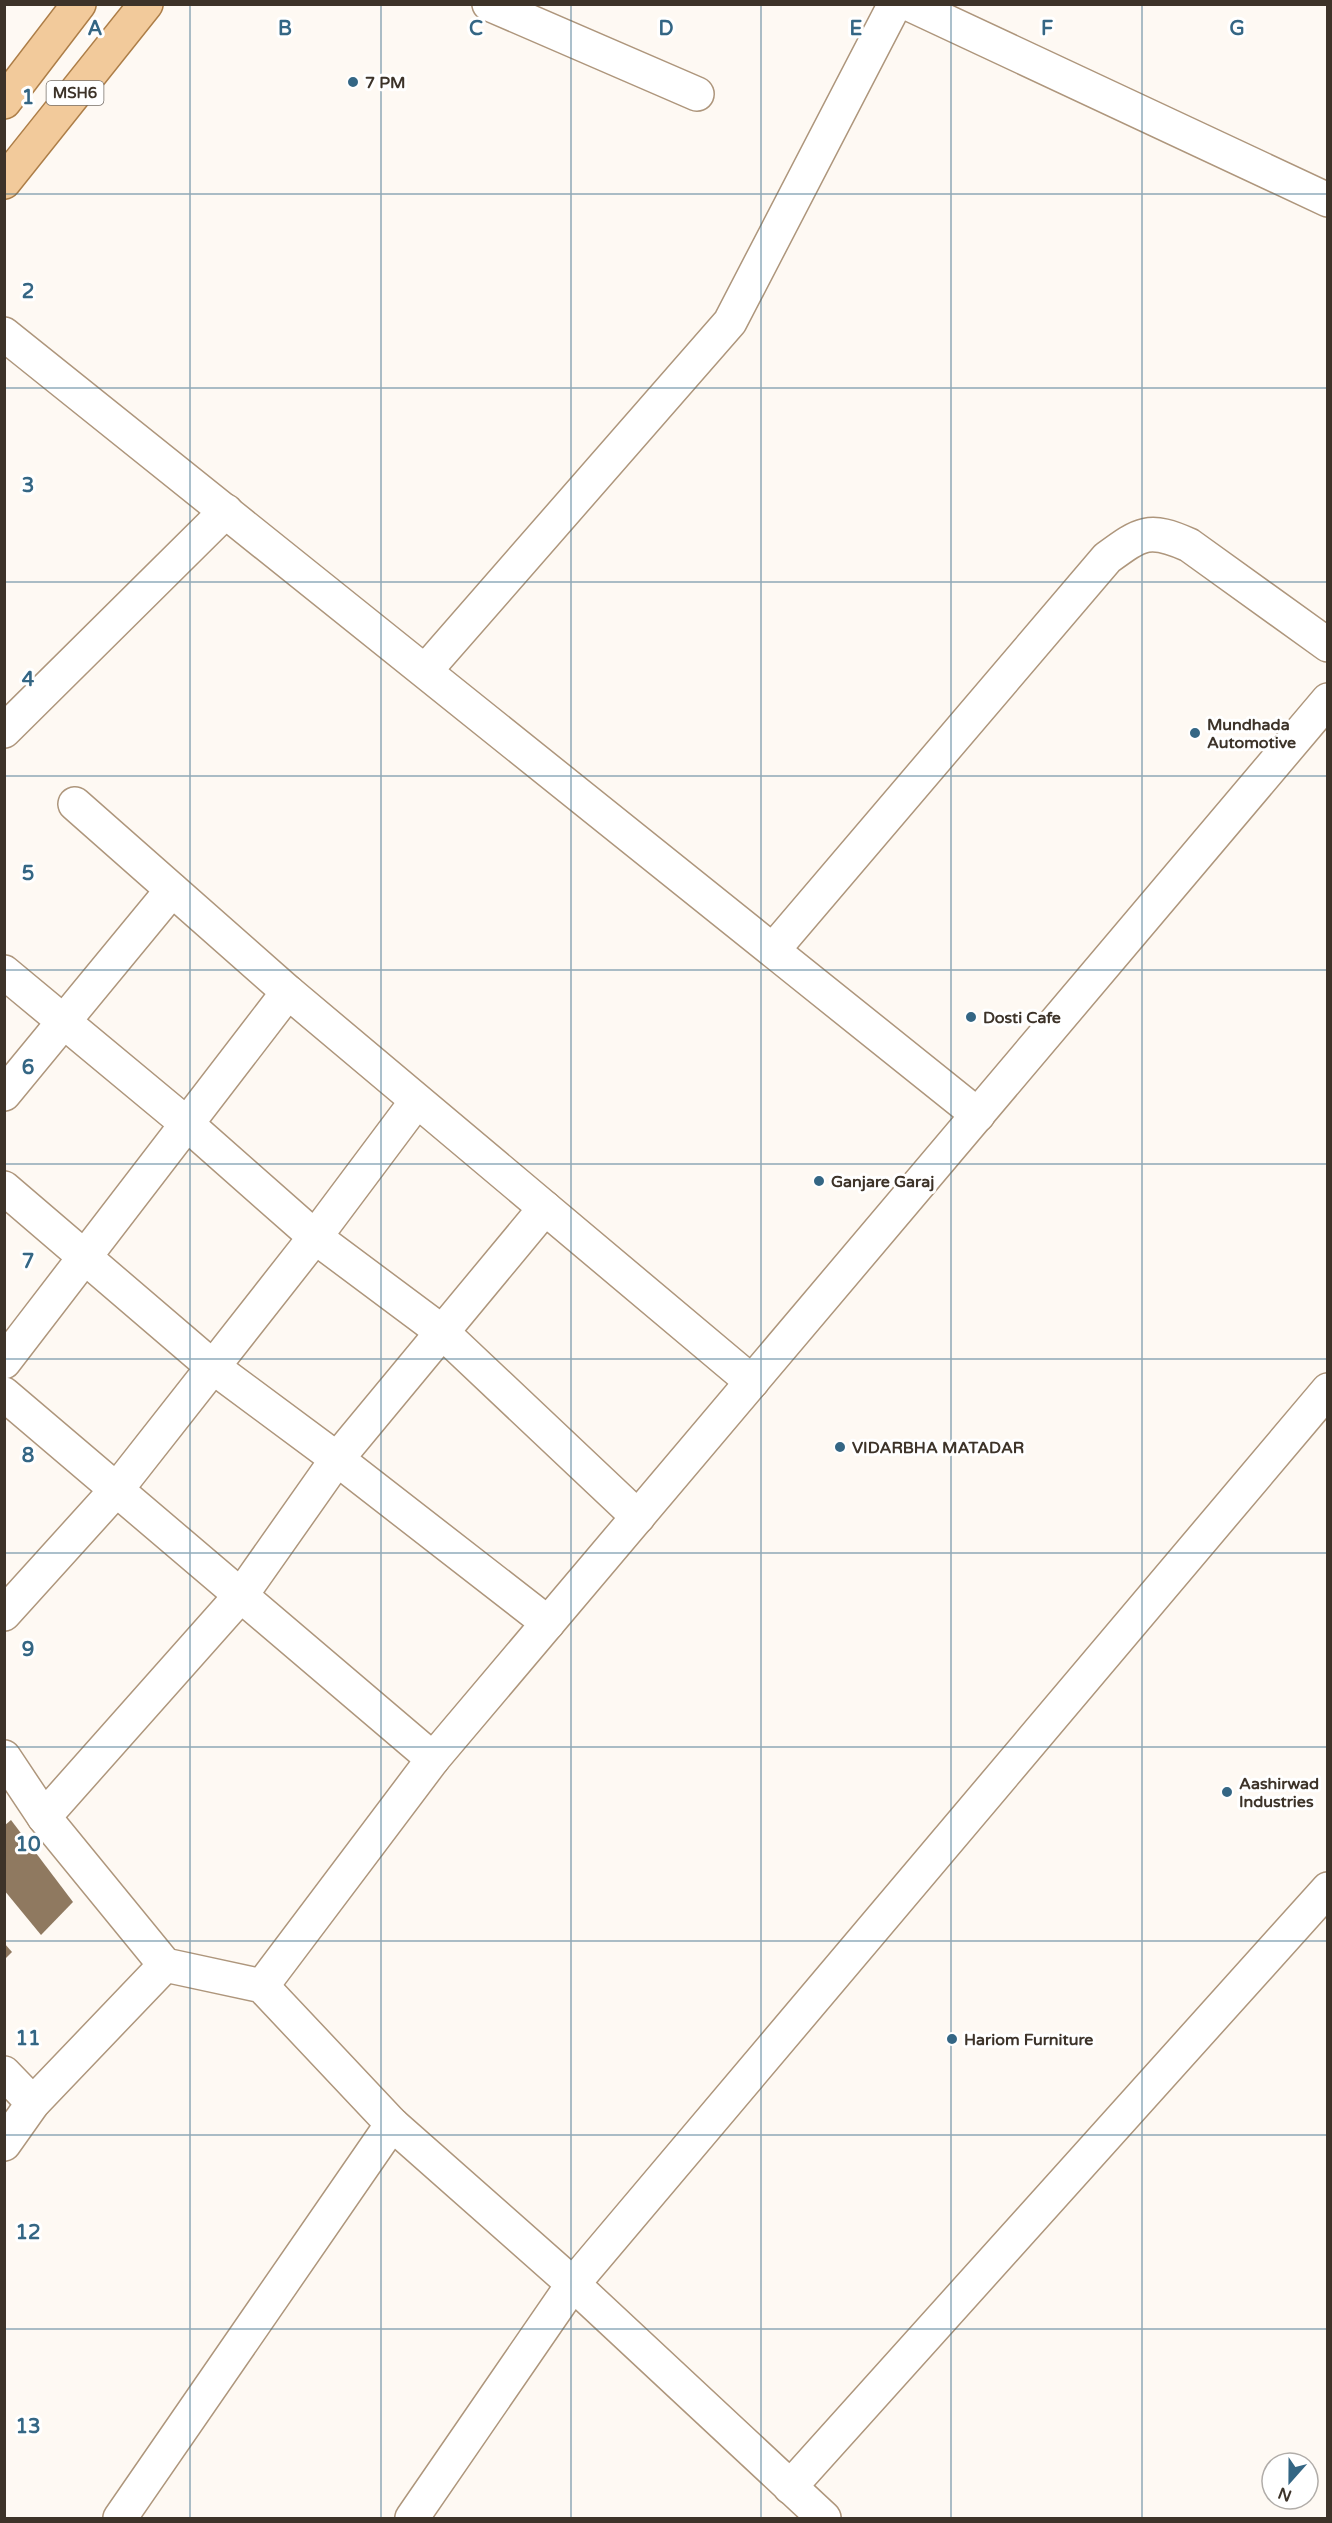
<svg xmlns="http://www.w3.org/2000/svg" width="1332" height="2523" viewBox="0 0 1332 2523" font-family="'Varela Round',sans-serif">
	<rect width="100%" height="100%" fill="#fef9f3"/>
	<g fill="#8f7960">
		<polygon points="11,1820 73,1902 41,1935 4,1890 4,1826"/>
		<polygon points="4,1943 12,1952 4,1960"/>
	</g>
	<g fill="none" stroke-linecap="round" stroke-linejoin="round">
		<g stroke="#ae967c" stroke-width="36">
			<g id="minor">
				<polyline points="489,4 697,94"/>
				<polyline points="909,4 1328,200"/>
				<polyline points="4,334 978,1115"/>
				<polyline points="426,670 730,322 895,4"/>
				<polyline points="4,731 226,511"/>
				<polyline points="75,804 288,992 752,1382"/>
				<path d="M773,950L1107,558C1141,533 1149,527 1189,545L1328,645"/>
				<polyline points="4,972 187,1124 315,1237 441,1331 638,1517"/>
				<polyline points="4,1094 172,890"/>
				<polyline points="4,1188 213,1367 337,1459 548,1623"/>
				<polyline points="4,1362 288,992"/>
				<polyline points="4,1394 433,1759"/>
				<polyline points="4,1614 117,1489 315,1237 416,1102"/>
				<polyline points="4,1757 44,1817 165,1965 262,1986 392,2124 573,2284 824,2518"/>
				<polyline points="44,1817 242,1594 337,1459 545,1208"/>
				<polyline points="262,1986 433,1759 1328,700"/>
				<polyline points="4,2073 33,2103"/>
				<polyline points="4,2144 33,2103 165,1965"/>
				<polyline points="790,2487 1328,1889"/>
				<polyline points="120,2518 392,2124"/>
				<polyline points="412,2518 573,2284 1328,1390"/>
			</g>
		</g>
		<g stroke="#ad7e48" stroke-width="36">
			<g id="major">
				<polyline points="4,102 79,4"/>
				<polyline points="4,182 146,4"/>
			</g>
		</g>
		<use href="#minor" stroke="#fff" stroke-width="33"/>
		<use href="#major" stroke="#f2ca9b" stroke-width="33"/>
	</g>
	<path fill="none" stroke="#346684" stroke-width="1.5" stroke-opacity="0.55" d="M190,4V2518M381,4V2518M571,4V2518M761,4V2518M951,4V2518M1142,4V2518M4,194H1328M4,388H1328M4,582H1328M4,776H1328M4,970H1328M4,1164H1328M4,1359H1328M4,1553H1328M4,1747H1328M4,1941H1328M4,2135H1328M4,2329H1328"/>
	<g fill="#346684" stroke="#fff" stroke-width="2">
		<circle cx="353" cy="82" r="6"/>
		<circle cx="1195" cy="733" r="6"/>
		<circle cx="971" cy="1017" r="6"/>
		<circle cx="819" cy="1181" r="6"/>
		<circle cx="840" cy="1447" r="6"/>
		<circle cx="1227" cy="1792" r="6"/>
		<circle cx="952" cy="2039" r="6"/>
	</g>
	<g text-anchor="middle" stroke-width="6" stroke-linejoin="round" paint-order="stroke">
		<rect fill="#fff" stroke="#777069" stroke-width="1.5" x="46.5" y="81" width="57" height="24" rx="4.5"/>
		<g font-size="15" font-weight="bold" fill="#3d3329">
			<text x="75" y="98">MSH6</text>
		</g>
		<g font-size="16" font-weight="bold" fill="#3d3329" stroke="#fff" text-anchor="start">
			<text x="365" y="88">7 PM</text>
			<text x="1207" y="730">Mundhada<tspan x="1207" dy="18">Automotive</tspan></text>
			<text x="983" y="1023">Dosti Cafe</text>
			<text x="831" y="1187">Ganjare Garaj</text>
			<text x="852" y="1453">VIDARBHA MATADAR</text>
			<text x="1239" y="1789">Aashirwad<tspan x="1239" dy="18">Industries</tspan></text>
			<text x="964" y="2045">Hariom Furniture</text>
		</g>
	</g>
	<g font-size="20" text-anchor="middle" font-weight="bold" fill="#346684" stroke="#fff" stroke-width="6" stroke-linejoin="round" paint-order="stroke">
		<text x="95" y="35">A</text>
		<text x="285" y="35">B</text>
		<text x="476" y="35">C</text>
		<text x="666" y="35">D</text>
		<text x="856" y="35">E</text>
		<text x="1047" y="35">F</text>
		<text x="1237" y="35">G</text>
		<text x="28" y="104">1</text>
		<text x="28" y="298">2</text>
		<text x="28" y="492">3</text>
		<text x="28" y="686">4</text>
		<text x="28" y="880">5</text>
		<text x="28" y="1074">6</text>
		<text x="28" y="1268">7</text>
		<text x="28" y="1462">8</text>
		<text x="28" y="1656">9</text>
		<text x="28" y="1851">10</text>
		<text x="28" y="2045">11</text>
		<text x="28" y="2239">12</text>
		<text x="28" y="2433">13</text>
	</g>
	<rect width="1332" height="2523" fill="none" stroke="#3d3329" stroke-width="12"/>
	<g transform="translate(1290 2481) rotate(201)"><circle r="28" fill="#ffffff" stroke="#b1ada9" stroke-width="1.5"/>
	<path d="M0-4.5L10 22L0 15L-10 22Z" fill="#346684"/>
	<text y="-9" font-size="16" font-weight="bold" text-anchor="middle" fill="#3d3329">N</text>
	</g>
</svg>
